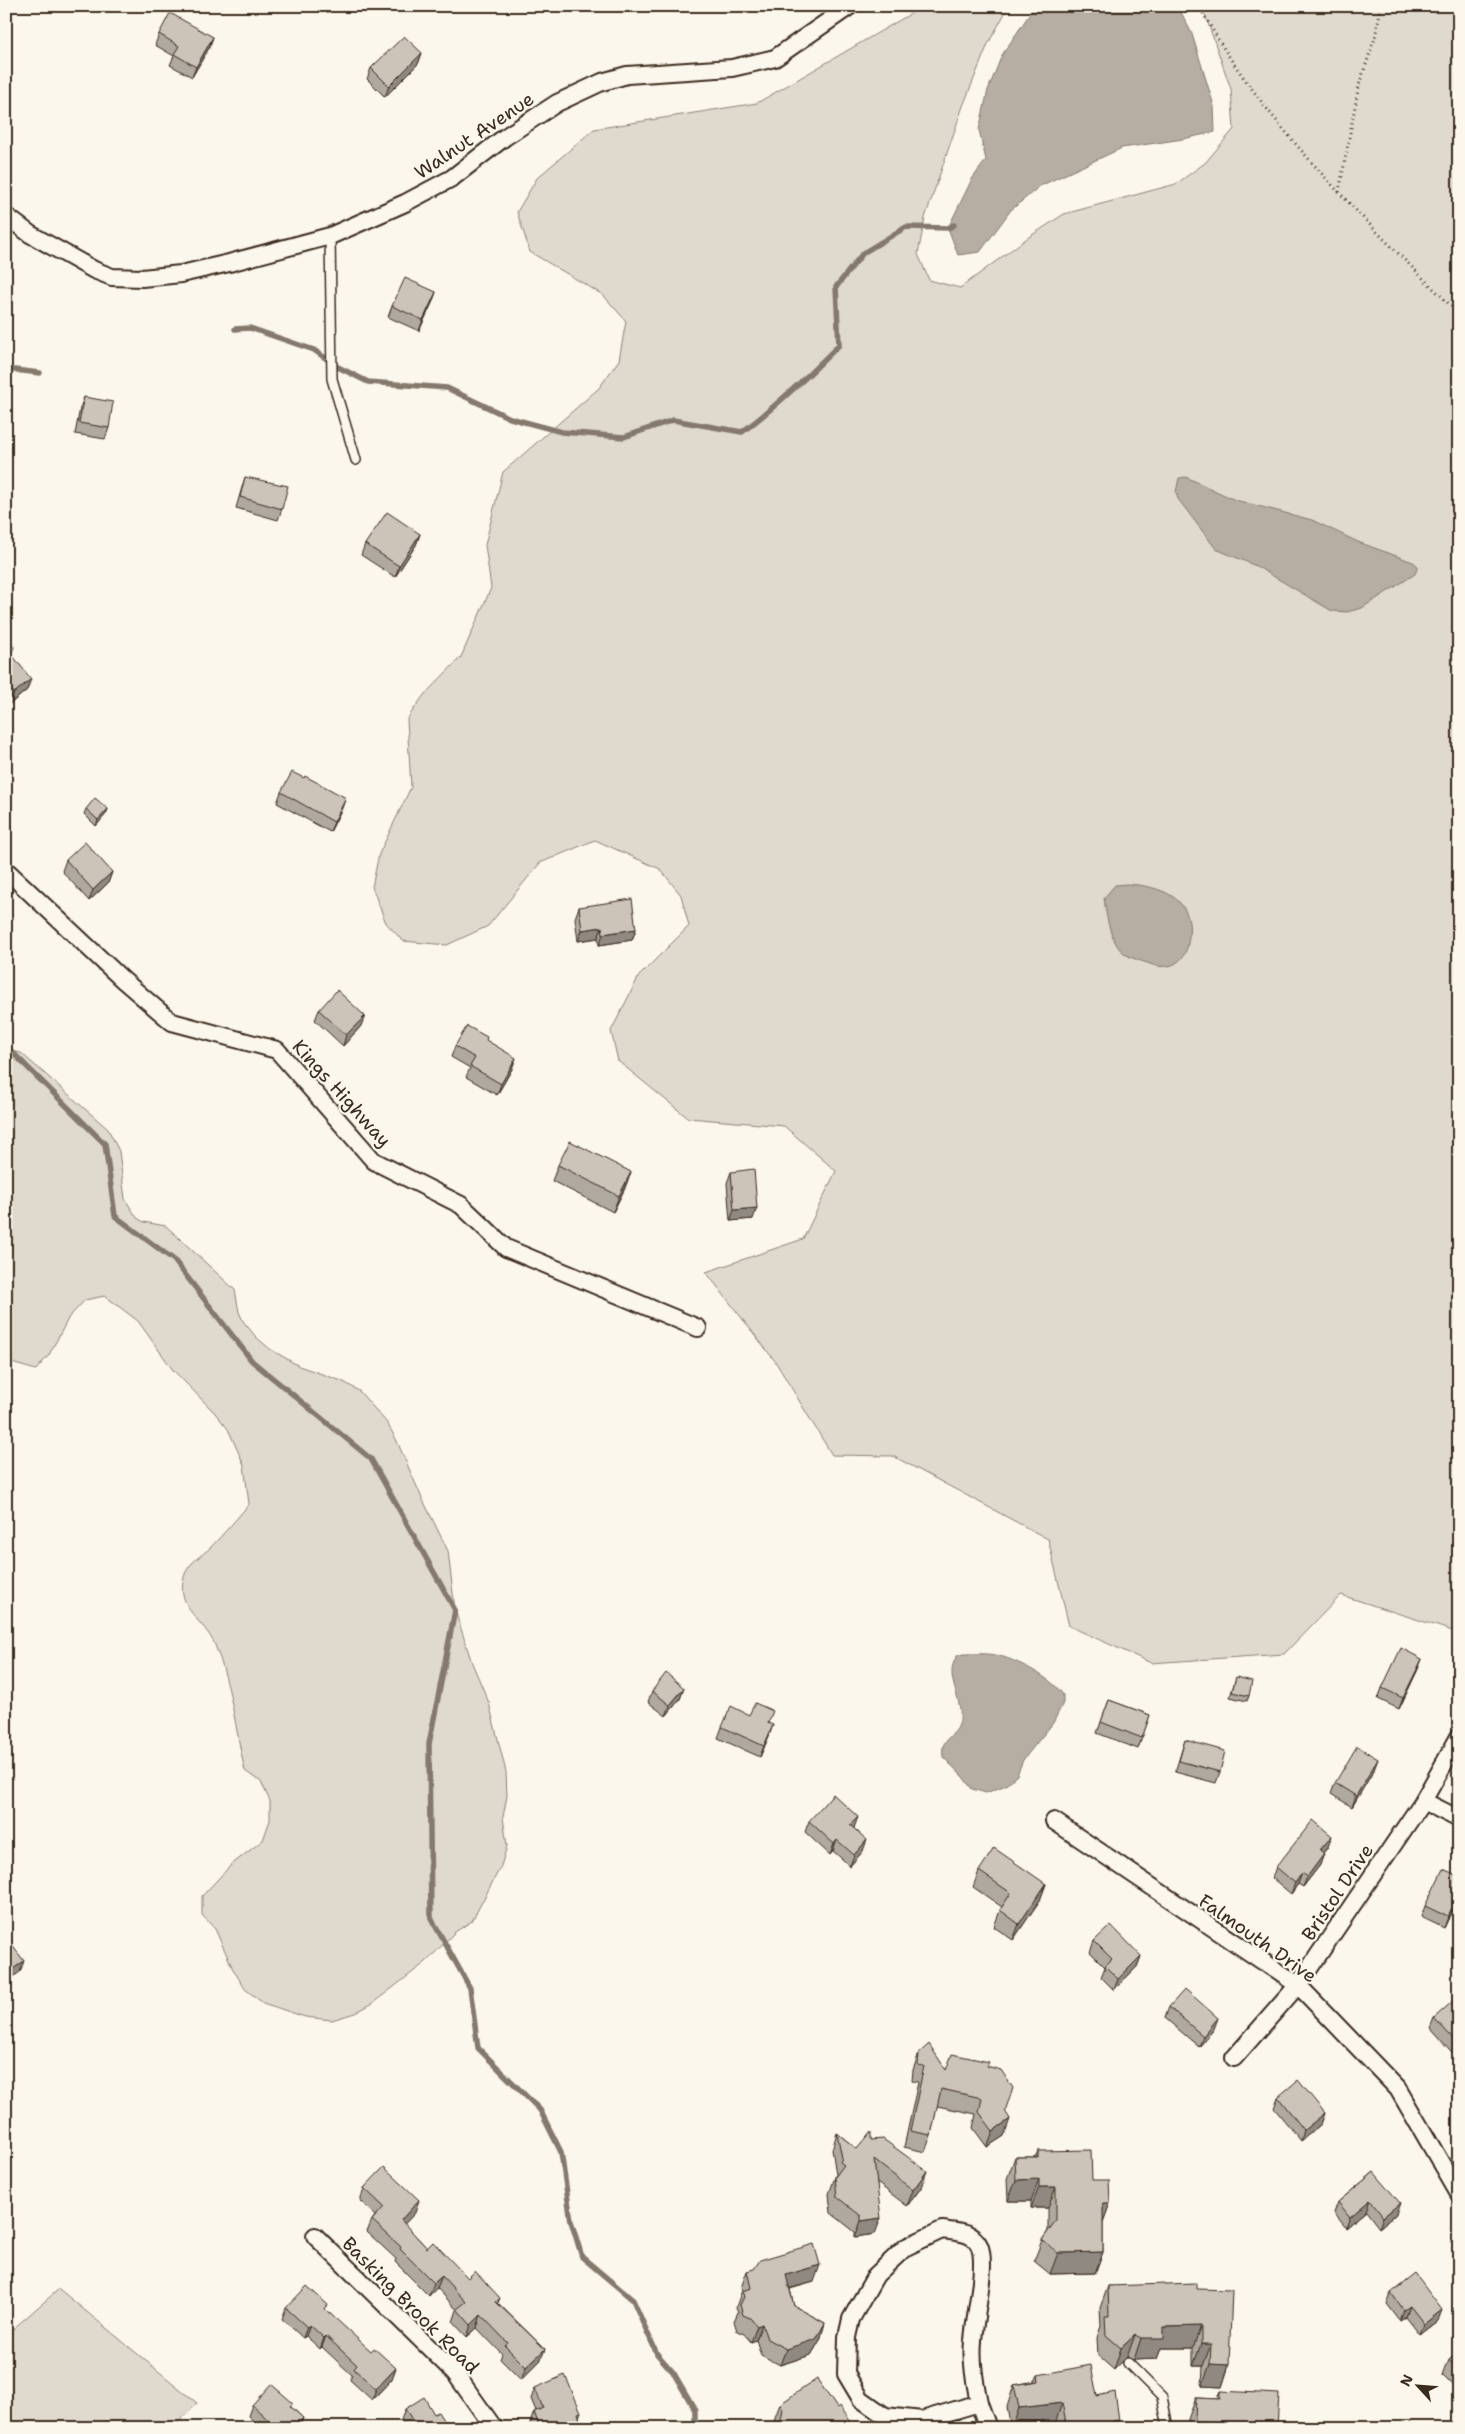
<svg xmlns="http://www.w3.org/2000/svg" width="1465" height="2434" viewBox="0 0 1465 2434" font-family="'Shantell Sans',sans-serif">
	<rect width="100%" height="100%" fill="#fbf7ec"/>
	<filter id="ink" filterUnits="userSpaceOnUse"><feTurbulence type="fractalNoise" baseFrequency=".02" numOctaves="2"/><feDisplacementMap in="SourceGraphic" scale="10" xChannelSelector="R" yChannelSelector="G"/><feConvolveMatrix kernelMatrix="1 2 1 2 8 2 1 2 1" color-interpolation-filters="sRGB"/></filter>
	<g filter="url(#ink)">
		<g fill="#dfd9ce" stroke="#8d8276">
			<polygon points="924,6 1009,6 988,44 963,106 925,218 918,254 929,280 960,288 1026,239 1064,214 1176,184 1205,163 1234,129 1231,89 1202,6 1459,6 1459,1633 1341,1595 1284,1654 1151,1663 1069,1626 1048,1539 893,1456 832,1455 775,1361 706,1272 803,1239 836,1171 784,1126 688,1118 618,1061 611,1031 639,976 689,926 681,895 660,869 595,840 540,863 488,926 447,945 403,941 386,923 372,887 379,854 411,787 407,719 424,695 461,657 491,588 485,545 503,472 599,388 619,360 626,321 603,295 530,252 517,212 537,178 594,129 757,103"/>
			<path d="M11,1051L21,1053L108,1129L119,1151L125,1199L137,1218L144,1222L166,1226L235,1290L239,1312L243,1321L256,1337L270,1349L299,1366L342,1381L359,1391L387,1423L396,1439L421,1496L448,1551L455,1610L472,1663L489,1703L506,1772L507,1796L503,1817L507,1846L501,1866L472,1921L455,1932L426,1962L373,2003L355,2013L332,2020L305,2017L263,2003L245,1989L233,1969L215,1929L202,1915V1896L231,1865L263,1840L270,1820V1801L261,1782L245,1771C235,1728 232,1687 215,1645C205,1621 175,1608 184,1577C188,1562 202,1556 211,1547C224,1533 237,1519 249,1504L244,1465L228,1429L215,1413L173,1370L138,1321L105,1296L85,1300L69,1317L49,1355L36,1370L15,1364L6,1358V1053Z"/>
			<polygon points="59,2289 197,2403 173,2428 6,2428 6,2335"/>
		</g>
		<g fill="#b6aea2" stroke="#85796d">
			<polygon points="1035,6 1174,6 1182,14 1192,34 1214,106 1215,132 1183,139 1122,148 1040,186 1011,210 980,252 958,255 948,228 972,179 986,160 979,130 988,90 1002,55"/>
			<polygon points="1186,477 1235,500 1312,520 1358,542 1413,562 1418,566 1415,574 1362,608 1347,612 1332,611 1256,566 1216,549 1178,499 1176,492 1179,478"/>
			<path d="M1127,884C1160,886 1194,897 1189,937C1188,947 1185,958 1176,963C1169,968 1158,967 1150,964C1142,961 1132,959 1125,954C1110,943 1106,915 1104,898L1115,885Z"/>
			<path d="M963,1654C974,1654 985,1653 995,1655C1014,1658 1054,1679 1063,1695V1703L1053,1723L1023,1760L1017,1775L1006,1785L986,1793L972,1789L963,1777L943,1757C940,1736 955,1738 959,1724C966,1700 942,1678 957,1656Z"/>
		</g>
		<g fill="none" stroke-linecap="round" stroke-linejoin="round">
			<g stroke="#85796d" stroke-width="5.5">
				<path d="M235,329L250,328L314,350L338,367L368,382L447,388L510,418L562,432L624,437L673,420L742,432C777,406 808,376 839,345L836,287L863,253L906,227L948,228L954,225"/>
				<polyline points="6,369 40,373"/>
				<polyline points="6,1046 105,1144 115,1216 174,1260 252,1361 371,1459 455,1610 429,1744 431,1918 470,1988 478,2048 540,2110 561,2152 571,2221 582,2257 633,2300 657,2354 673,2372 695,2410 695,2428"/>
			</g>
			<g stroke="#3b2a1e" stroke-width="12">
				<g id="service">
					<polyline points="330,236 332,379 356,460"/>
					<polyline points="1128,2363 1162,2397 1168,2428"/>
				</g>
			</g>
			<g stroke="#3b2a1e" stroke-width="20">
				<g id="minor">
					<polyline points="6,216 30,234 94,270 112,277 142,278 181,274 229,263 330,236 405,203 452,178 505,137 557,103 602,82 627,75 732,68 775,58 850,6"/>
					<polyline points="6,870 123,980 172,1022 277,1050 374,1161 461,1205 506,1248 698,1328"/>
					<polyline points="1423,1801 1459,1819"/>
					<polyline points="1054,1821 1298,1985 1398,2089 1459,2194"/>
					<polyline points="1234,2058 1298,1985 1423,1801 1459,1737"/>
					<path d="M942,2230C955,2232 973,2232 979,2245C988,2263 974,2319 973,2341C971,2362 975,2382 979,2403L922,2420L885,2416L861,2399L846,2374L847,2337L851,2319L876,2275L906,2247Z"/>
					<polyline points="315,2236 455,2373 494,2428"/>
					<polyline points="979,2403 988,2428"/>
				</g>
			</g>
			<g stroke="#3b2a1e" stroke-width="3" stroke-dasharray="1 4" stroke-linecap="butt">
				<path d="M1196,6L1201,10C1213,30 1225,52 1239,71C1302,161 1382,237 1459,314"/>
				<polyline points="1201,10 1207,6"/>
				<polyline points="1339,192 1359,85 1375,38 1381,6"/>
			</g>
			<use href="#service" stroke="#fbf7ec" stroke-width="9"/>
			<use href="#minor" stroke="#fbf7ec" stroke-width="16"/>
		</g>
		<g fill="#afa99f" stroke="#3b2a1e">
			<polygon points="463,6 471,6 467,10"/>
			<polygon points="159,34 213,37 209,48 192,77 170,65 174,56 155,45"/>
			<polygon points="422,53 418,64 385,97 367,79 371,68"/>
			<polygon points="436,292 432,303 419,331 388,317 392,306"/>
			<polygon points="84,397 109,428 105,439 75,434 80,408"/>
			<polygon points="245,477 282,509 278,520 236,508"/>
			<polygon points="420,534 416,545 395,577 361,555 365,544"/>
			<polygon points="6,637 11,654 27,690 10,704 6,699"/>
			<polygon points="304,778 342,808 330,832 277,803 281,792"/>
			<polygon points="86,809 108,809 106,814 96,826 84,814"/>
			<polygon points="66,860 112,872 108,883 89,901 62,871"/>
			<polygon points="579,907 636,929 632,940 599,945 598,938 578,941 575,918"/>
			<polygon points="319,1010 361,1026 343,1046 315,1020"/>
			<polygon points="455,1046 512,1069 497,1095 466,1077 470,1068 451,1057"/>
			<polygon points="558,1165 625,1188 613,1212 552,1181"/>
			<polygon points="731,1172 753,1219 730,1221 727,1183"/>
			<polygon points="1422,1659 1418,1669 1399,1709 1378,1699 1382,1688"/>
			<polygon points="1236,1677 1249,1696 1247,1701 1230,1697"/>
			<polygon points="684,1688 680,1699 666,1716 648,1702 652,1691"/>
			<polygon points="1109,1700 1150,1715 1138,1749 1097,1733"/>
			<polygon points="769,1723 769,1736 760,1757 718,1738 722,1727"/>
			<polygon points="1185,1740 1220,1772 1216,1783 1175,1772"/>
			<polygon points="1374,1770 1352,1807 1331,1794 1335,1783"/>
			<polygon points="809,1821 854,1828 863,1851 850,1866 833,1851 830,1855 805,1832"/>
			<polygon points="1328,1847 1323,1853 1320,1865 1303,1887 1298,1884 1291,1894 1272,1878 1276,1867"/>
			<polygon points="979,1871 1046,1884 1040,1900 1013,1940 994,1927 1000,1910 1002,1907 973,1887"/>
			<polygon points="1459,1896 1444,1928 1421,1917 1425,1906"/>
			<polygon points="1094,1941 1141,1956 1137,1967 1114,1990 1101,1977 1105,1967 1090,1952"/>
			<polygon points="1169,2007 1214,2029 1199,2047 1165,2018"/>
			<polygon points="1459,2007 1459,2060 1430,2028 1434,2018"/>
			<polygon points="919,2053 946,2070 987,2067 1005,2111 1004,2136 987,2147 973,2128 976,2114 937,2106 931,2135 925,2152 904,2147 918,2082 912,2081 913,2070"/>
			<polygon points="1278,2097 1325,2113 1321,2124 1301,2141 1274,2108"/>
			<polygon points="837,2133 857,2149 871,2140 921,2188 907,2206 877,2183 875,2234 855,2237 855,2232 831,2213 829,2194 836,2174 832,2149"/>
			<polygon points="1038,2151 1092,2180 1110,2203 1103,2222 1103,2252 1095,2273 1050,2274 1034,2261 1042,2240 1048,2231 1048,2208 1031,2208 1031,2201 1008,2201 1007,2179 1015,2157 1035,2157"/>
			<polygon points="1374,2172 1396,2214 1379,2228 1366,2211 1346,2228 1334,2213 1338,2202"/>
			<polygon points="364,2188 415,2213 404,2224 427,2248 468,2278 500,2298 498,2303 545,2349 540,2361 521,2380 500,2359 502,2354 477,2328 467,2337 453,2322 457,2310 437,2288 429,2296 395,2262 396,2259 367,2232 372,2220 375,2216 360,2201"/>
			<polygon points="747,2271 814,2282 790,2289 794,2306 825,2323 820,2340 811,2355 780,2365 761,2355 756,2340 751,2342 744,2334 737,2331 734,2321 738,2312 736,2307 742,2290 741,2288"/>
			<polygon points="1108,2286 1196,2289 1229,2365 1222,2387 1202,2386 1203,2366 1193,2366 1193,2348 1161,2348 1157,2359 1134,2360 1127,2357 1114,2370 1098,2356 1097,2338 1101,2326 1100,2308"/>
			<polygon points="1391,2293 1438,2321 1420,2335 1406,2317 1400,2321 1387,2304"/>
			<polygon points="286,2308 326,2310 392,2379 372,2400 350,2380 352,2375 322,2347 320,2349 306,2336 303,2338 282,2319"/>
			<polygon points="1459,2351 1459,2392 1443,2376 1449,2360"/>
			<polygon points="1038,2375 1097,2396 1119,2420 1117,2428 1055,2428 1055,2424 1026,2428 1011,2428 1007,2407 1014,2385 1035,2381"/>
			<polygon points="535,2388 581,2412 579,2417 582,2428 532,2428 530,2423 534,2412 536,2411 531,2399"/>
			<polygon points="1220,2391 1277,2428 1187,2428 1188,2419 1196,2398 1217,2399"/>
			<polygon points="780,2404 837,2408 855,2428 777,2428 777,2426 774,2420"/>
			<polygon points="252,2405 291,2407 303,2418 299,2428 261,2428 248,2416"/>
			<polygon points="405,2409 434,2414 448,2428 406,2428 401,2420"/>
		</g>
		<g fill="#8f8982" stroke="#3b2a1e">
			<polygon points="213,37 209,48 192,77 196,67"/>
			<polygon points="422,53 418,64 385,97 389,86"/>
			<polygon points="436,292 432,303 419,331 423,320"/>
			<polygon points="420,534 416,545 395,577 399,566"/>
			<polygon points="14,647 10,658 9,651"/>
			<polygon points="31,679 27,690 10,704 14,693"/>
			<polygon points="346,798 342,808 330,832 334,822"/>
			<polygon points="108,809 106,814 96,826 98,820"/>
			<polygon points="112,872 108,883 89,901 93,890"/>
			<polygon points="602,927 598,938 578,941 582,930"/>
			<polygon points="636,929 632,940 599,945 603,934"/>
			<polygon points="365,1016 361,1026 343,1046 346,1035"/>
			<polygon points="516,1058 512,1069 497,1095 501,1084"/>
			<polygon points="631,1172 625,1188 613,1212 619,1196"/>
			<polygon points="757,1208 753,1219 730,1221 734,1210"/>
			<polygon points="1422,1659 1418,1669 1399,1709 1403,1698"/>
			<polygon points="684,1688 680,1699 666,1716 670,1705"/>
			<polygon points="773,1725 769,1736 760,1757 764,1746"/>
			<polygon points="1378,1759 1374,1770 1352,1807 1356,1796"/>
			<polygon points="858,1817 854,1828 846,1836 850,1825"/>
			<polygon points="1332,1836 1328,1847 1316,1861 1320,1850"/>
			<polygon points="837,1840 833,1851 830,1855 834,1844"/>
			<polygon points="867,1840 863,1851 850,1866 854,1855"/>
			<polygon points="1324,1854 1320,1865 1303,1887 1307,1877"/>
			<polygon points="1302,1873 1298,1884 1291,1894 1295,1883"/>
			<polygon points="1046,1884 1040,1900 1013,1940 1019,1924"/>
			<polygon points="1459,1894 1459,1896 1444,1928 1448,1917"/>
			<polygon points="1141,1956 1137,1967 1114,1990 1118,1979"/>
			<polygon points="24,1961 20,1972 6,1982 6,1974"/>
			<polygon points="1218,2018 1214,2029 1199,2047 1203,2036"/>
			<polygon points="1325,2113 1321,2124 1301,2141 1304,2130"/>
			<polygon points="1010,2119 1004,2136 987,2147 993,2131"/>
			<polygon points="927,2171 921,2188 907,2206 913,2190"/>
			<polygon points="1039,2179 1031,2201 1008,2201 1016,2180"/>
			<polygon points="1039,2187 1056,2187 1048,2208 1031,2208"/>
			<polygon points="419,2200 415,2213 396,2233 401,2220"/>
			<polygon points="1370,2200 1366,2211 1346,2228 1350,2217"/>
			<polygon points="1103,2203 1110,2203 1102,2225"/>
			<polygon points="1400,2203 1396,2214 1379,2228 1383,2217"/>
			<polygon points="881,2218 875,2234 855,2237 861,2221"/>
			<polygon points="1103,2252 1095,2273 1050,2274 1058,2253"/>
			<polygon points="820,2265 814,2282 780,2291 786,2275"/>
			<polygon points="442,2276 437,2288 429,2296 434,2283"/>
			<polygon points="1410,2306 1406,2317 1400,2321 1404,2310"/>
			<polygon points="1442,2310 1438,2321 1420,2335 1424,2324"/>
			<polygon points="481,2315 477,2328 467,2337 471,2325"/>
			<polygon points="825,2323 820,2340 811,2355 780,2365 786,2349"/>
			<polygon points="762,2324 756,2340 751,2342 757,2326"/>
			<polygon points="310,2325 306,2336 303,2338 307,2327"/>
			<polygon points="1201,2326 1193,2348 1161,2348 1157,2359 1134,2360 1141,2338 1164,2327"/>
			<polygon points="1135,2335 1127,2357 1114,2370 1121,2348"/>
			<polygon points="326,2336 322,2347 320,2349 324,2338"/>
			<polygon points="1201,2344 1211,2344 1203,2366 1193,2366"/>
			<polygon points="545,2349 540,2361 521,2380 526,2367"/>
			<polygon points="1210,2364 1229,2365 1222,2387 1202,2386"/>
			<polygon points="396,2368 392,2379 372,2400 376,2389"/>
			<polygon points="1062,2403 1055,2424 1026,2428 1012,2428 1019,2408"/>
			<polygon points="303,2418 299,2428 294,2428"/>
			<polygon points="1119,2420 1116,2428 1111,2428 1113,2421"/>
			<polygon points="1195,2421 1225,2422 1223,2428 1192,2428"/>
		</g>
		<g fill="#ccc4b9" stroke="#3b2a1e">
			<polygon points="170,13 213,37 196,67 174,54 179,46 159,34"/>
			<polygon points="404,36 422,53 389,86 371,68"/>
			<polygon points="405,278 436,292 423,320 392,306"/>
			<polygon points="84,397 113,402 109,428 79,423"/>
			<polygon points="245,477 288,486 282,509 240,497"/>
			<polygon points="387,512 420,534 399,566 365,544"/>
			<polygon points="6,637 14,647 9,651 31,679 14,693 6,683"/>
			<polygon points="292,772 304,778 305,776 346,798 334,822 281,792"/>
			<polygon points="95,798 108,809 98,820 86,809"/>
			<polygon points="85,842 112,872 93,890 66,860"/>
			<polygon points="632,899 636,929 603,934 602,927 582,930 579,907"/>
			<polygon points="337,990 365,1016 346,1035 319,1010"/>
			<polygon points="467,1026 487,1037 486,1040 516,1058 501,1084 470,1066 475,1058 455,1046"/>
			<polygon points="570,1141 631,1172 619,1196 558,1165"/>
			<polygon points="754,1169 757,1208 734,1210 731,1172"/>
			<polygon points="1401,1648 1422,1659 1403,1698 1382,1688"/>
			<polygon points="666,1673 684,1688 670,1705 652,1691"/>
			<polygon points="1236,1677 1252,1681 1249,1696 1232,1692"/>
			<polygon points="1109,1700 1150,1715 1142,1738 1101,1722"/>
			<polygon points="755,1703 773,1711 768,1723 773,1725 764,1746 722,1727 731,1706 749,1715"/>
			<polygon points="1185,1740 1225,1751 1220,1772 1179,1761"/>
			<polygon points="1357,1746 1378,1759 1356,1796 1335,1783"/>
			<polygon points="833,1794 858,1817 850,1825 867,1840 854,1855 837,1840 834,1844 809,1821"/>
			<polygon points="1313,1820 1332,1836 1320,1850 1324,1854 1307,1877 1302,1873 1295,1883 1276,1867"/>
			<polygon points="994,1848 1046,1884 1019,1924 1000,1910 1011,1893 979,1871"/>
			<polygon points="1443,1869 1459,1876 1459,1894 1448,1917 1425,1906"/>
			<polygon points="1111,1925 1141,1956 1118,1979 1105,1966 1112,1959 1094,1941"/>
			<polygon points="6,1944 8,1947 11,1944 24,1961 6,1974"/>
			<polygon points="1185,1989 1218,2018 1203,2036 1169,2007"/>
			<polygon points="1453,2001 1459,2007 1459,2045 1434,2018"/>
			<polygon points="929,2044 946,2070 952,2054 989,2062 987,2066 1001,2070 1013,2088 1005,2111 1010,2119 993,2131 979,2112 982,2098 941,2089 931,2135 910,2131 924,2066 918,2065 919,2053"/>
			<polygon points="1298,2080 1325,2113 1304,2130 1278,2097"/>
			<polygon points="871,2132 871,2140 883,2139 927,2171 913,2190 874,2160 881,2218 861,2221 861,2216 837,2197 835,2177 844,2165 840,2162 842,2158 837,2133 857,2149"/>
			<polygon points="1091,2150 1092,2180 1109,2180 1110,2203 1103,2203 1103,2252 1058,2253 1042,2240 1056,2220 1056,2187 1039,2187 1039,2179 1016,2180 1015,2157 1038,2157 1038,2151"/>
			<polygon points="384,2167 419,2200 401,2220 427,2248 433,2242 468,2278 475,2271 500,2298 496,2302 545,2349 526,2367 505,2346 508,2343 481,2315 471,2325 457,2309 466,2302 442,2276 434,2283 400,2249 401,2247 372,2220 384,2207 364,2188"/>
			<polygon points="1374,2172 1400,2203 1383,2217 1370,2200 1350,2217 1338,2202"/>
			<polygon points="814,2244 820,2265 786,2275 794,2306 825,2323 816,2339 786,2349 767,2339 762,2324 757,2326 750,2318 743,2315 740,2305 744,2297 742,2291 751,2288 747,2271 754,2269 760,2260"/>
			<polygon points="1415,2274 1442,2310 1424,2324 1410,2306 1404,2310 1391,2293"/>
			<polygon points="1196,2283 1196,2289 1232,2290 1229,2365 1210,2364 1211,2344 1201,2344 1201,2326 1164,2327 1164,2338 1141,2338 1135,2335 1121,2348 1106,2335 1105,2316 1109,2316 1108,2286"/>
			<polygon points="307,2286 328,2305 325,2309 371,2351 374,2348 396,2368 376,2389 354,2369 357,2365 326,2336 324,2338 310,2325 307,2327 286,2308"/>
			<polygon points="1459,2351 1459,2370 1449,2360"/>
			<polygon points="1091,2365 1097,2396 1115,2392 1119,2420 1113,2421 1114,2428 1067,2428 1062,2403 1019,2408 1014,2385 1039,2381 1038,2375"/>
			<polygon points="565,2375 581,2412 578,2413 582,2428 548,2428 547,2427 545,2428 540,2428 534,2412 543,2408 535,2388"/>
			<polygon points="817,2379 837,2408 840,2406 855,2428 801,2428 801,2427 800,2428 781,2428 780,2426 783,2410 780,2404"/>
			<polygon points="271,2384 293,2403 290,2406 303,2418 294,2428 277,2428 252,2405"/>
			<polygon points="1220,2391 1279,2394 1277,2428 1224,2428 1225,2422 1195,2421 1196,2398 1220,2399"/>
			<polygon points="424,2397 434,2414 438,2412 448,2428 412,2428 416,2425 405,2409"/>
		</g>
	</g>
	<g text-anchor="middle" stroke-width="4.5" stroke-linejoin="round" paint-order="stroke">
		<g font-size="19" fill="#3b2a1e" stroke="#fbf7ec">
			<text transform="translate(474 135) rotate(-34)" y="7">Walnut Avenue</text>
			<text transform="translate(342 1093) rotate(48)" y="7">Kings Highway</text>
			<text transform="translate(1337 1892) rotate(-56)" y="7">Bristol Drive</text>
			<text transform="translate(1258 1938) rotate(35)" y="7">Falmouth Drive</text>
			<text transform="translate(411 2305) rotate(45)" y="7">Basking Brook Road</text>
		</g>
	</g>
	<rect width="1465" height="2434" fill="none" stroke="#fbf7ec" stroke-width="25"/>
	<rect x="12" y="12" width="1440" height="2409" fill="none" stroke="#3b2a1e" stroke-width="2" filter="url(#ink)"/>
	<g transform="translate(1418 2386) rotate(296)" stroke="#fbf7ec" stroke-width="4" paint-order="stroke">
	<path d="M0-4L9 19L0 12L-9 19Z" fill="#3b2a1e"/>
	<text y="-8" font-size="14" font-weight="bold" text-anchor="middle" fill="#3b2a1e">N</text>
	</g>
</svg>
